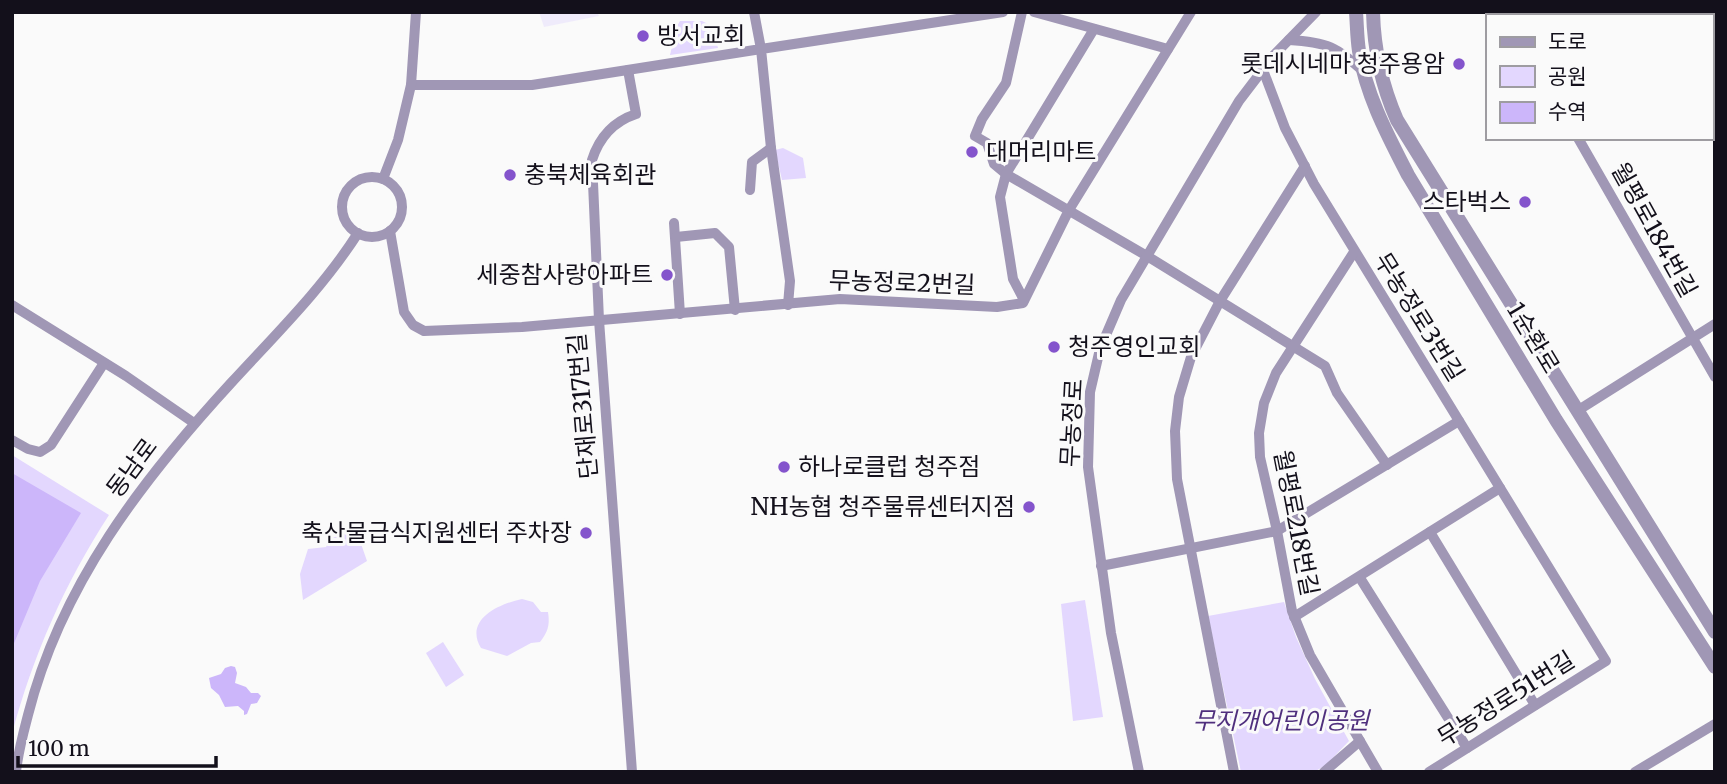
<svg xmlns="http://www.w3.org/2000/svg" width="1727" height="784" viewBox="0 0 1727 784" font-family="Merriweather,'Noto Sans KR',serif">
	<rect width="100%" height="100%" fill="#fafafa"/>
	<polygon fill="#efebfb" points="539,12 597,12 599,16 544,27"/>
	<g fill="#e3d7fe">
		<polygon points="680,21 702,21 712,26 718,48 670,55 677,26"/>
		<polygon points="783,148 803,158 806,178 782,180 775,150"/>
		<path d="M12,455L109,515C65,583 33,655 12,734Z"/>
		<polygon points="347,526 359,538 367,561 303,600 300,574 308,549 326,547 330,539 340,535"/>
		<path d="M522,599L533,602L541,612H548C550,625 548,632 540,642L531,643L507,656L481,648C464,620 498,604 522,599Z"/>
		<polygon points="1085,600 1103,717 1073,721 1061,604"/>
		<polygon points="1284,602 1296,637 1315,679 1349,741 1326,765 1314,772 1241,772 1208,616"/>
		<polygon points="443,642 464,675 446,687 426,653"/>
	</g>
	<g fill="#ccb6fa">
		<polygon points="12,473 81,513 40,581 12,648"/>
		<polygon points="231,666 235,667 237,673 235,683 246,687 251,693 258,693 261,696 257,703 251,704 247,714 244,715 244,711 238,706 225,707 219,695 211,688 209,678 221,674 225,668"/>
	</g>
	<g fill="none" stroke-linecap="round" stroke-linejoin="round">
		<g stroke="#a097b5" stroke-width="10">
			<polyline points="1022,12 1006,83 982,119 975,136 987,143 994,164 1006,174 1147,256 1325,366 1337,393 1387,465"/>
			<polyline points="1034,12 1168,49"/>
			<path d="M1289,40C1327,42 1337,47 1364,72"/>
			<path d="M628,70L636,114C612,122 599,138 592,160L599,320L632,772"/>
			<polyline points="1263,70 1285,128 1314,184 1606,661 1429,772"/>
			<polyline points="1711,80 1715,80"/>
			<polyline points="411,85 532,85 761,49 754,12"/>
			<polyline points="1578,138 1715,377"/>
			<circle cx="372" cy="207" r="30"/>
			<polyline points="383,179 398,140 411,85 416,12"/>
			<polyline points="750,190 752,162 771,148"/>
			<polyline points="674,223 680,314"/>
			<polyline points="390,231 404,312 413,325 424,331 522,327 840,299 997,307 1023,303 1069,210 1191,12"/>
			<polyline points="676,237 715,233 729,247 735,310"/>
			<polyline points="1354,252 1276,373 1264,403 1259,433 1260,457 1277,531 1292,611 1310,655 1378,772"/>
			<polyline points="1024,300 1013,279 1000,197 1006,174 1094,29"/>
			<polyline points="12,305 126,376 194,423"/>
			<polyline points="788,305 790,281 771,148 761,49 1003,12"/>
			<polyline points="1577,411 1715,324"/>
			<polyline points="12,440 28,449 40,452 51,445 104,363"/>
			<polyline points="1430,532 1535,705"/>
			<polyline points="1101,566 1277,531 1459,421"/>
			<polyline points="1360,578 1467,748"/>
			<polyline points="1294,617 1500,488"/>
			<path d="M16,772C18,752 23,734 28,715C61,585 142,480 231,383C275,335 323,288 358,233"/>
			<polyline points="1139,772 1111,633 1088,467 1090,392 1100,349 1121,300 1239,101 1274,55 1316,12"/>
			<polyline points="1234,772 1177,479 1175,431 1179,397 1191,357 1220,301 1305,166"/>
			<polyline points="1324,772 1360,741"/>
			<polyline points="1635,772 1715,724"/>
		</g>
		<g stroke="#a097b5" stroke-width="14">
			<path d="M1356,12C1357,25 1357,38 1359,51C1366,95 1388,136 1408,175L1556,420L1715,667"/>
			<path d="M1373,12C1374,50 1382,86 1397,120L1715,632"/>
		</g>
	</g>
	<g fill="#8454cc" stroke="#fafafa" stroke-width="2.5">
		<circle cx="643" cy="36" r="7"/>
		<circle cx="1459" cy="64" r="7"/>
		<circle cx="972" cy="152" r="7"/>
		<circle cx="510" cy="175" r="7"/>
		<circle cx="1525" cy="202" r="7"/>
		<circle cx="667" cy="275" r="7"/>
		<circle cx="1054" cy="347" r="7"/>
		<circle cx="784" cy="467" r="7"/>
		<circle cx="1029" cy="507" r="7"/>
		<circle cx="586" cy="533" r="7"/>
	</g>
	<g text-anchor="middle" stroke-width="6" stroke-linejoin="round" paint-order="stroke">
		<g font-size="24" fill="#13101b" stroke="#fafafa" text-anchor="start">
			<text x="657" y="44">방서교회</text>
			<text x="1445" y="72" text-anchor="end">롯데시네마 청주용암</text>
			<text x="986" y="160">대머리마트</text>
			<text x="524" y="183">충북체육회관</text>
			<text x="1511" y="210" text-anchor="end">스타벅스</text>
			<text x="653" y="283" text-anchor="end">세중참사랑아파트</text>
			<text x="1068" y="355">청주영인교회</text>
			<text x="798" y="475">하나로클럽 청주점</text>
			<text x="1015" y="515" text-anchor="end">NH농협 청주물류센터지점</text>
			<text x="572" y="541" text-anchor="end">축산물급식지원센터 주차장</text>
		</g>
		<g font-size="24" fill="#13101b" stroke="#fafafa">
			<text transform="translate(1654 230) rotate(61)" y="8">월평로184번길</text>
			<text transform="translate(902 283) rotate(2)" y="8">무농정로2번길</text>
			<text transform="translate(1419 317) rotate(58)" y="8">무농정로3번길</text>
			<text transform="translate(1533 338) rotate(59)" y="8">1순환로</text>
			<text transform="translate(583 406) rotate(-95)" y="8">단재로317번길</text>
			<text transform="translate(1072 423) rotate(-87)" y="8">무농정로</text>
			<text transform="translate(132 468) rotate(-53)" y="8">동남로</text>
			<text transform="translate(1296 523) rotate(79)" y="8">월평로218번길</text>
			<text transform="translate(1506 699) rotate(-32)" y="8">무농정로51번길</text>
		</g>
		<g font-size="24" font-style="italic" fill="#4f2f7d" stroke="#fafafa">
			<text x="1281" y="729">무지개어린이공원</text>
		</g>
	</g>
	<rect width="1727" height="784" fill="none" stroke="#13101b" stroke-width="28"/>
	<rect x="1486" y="14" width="228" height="126" fill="#fafafa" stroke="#9e9ca1" stroke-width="2"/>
	<rect x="1500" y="37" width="35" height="10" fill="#a097b5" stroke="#9e9ca1" stroke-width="2"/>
	<text x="1548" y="49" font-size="21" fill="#13101b">도로</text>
	<rect x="1500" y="66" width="35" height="21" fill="#e3d7fe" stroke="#9e9ca1" stroke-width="2"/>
	<text x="1548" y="84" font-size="21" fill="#13101b">공원</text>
	<rect x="1500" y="102" width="35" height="21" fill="#ccb6fa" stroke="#9e9ca1" stroke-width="2"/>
	<text x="1548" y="119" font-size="21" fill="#13101b">수역</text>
	<path d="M18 756v10h198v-10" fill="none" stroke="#13101b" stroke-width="3.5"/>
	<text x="28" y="756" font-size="21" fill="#13101b" stroke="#fafafa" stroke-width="5" paint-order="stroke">100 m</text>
</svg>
